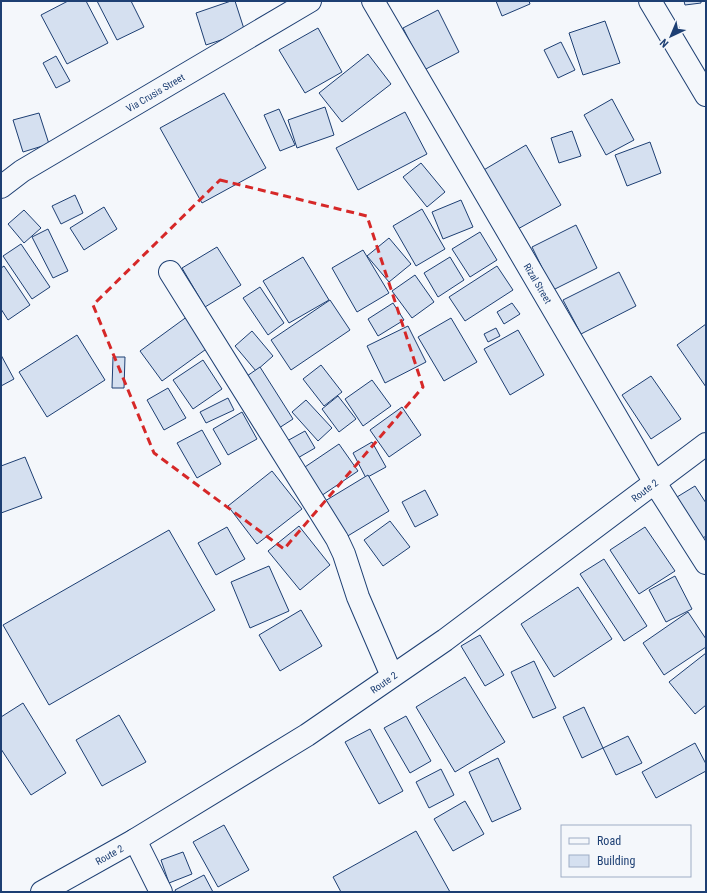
<svg xmlns="http://www.w3.org/2000/svg" width="707" height="893" viewBox="0 0 707 893" font-family="'Roboto Condensed',sans-serif">
	<rect width="100%" height="100%" fill="#f4f7fb"/>
	<g fill="#d5e0f0" stroke="#1d3f73">
		<polygon points="68,1 86,1 108,43 67,64 41,15"/>
		<polygon points="97,1 131,1 144,27 117,40"/>
		<polygon points="231,1 235,1 245,32 206,45 196,13"/>
		<polygon points="496,1 529,1 530,4 502,16"/>
		<polygon points="684,1 701,1 701,3 685,5"/>
		<polygon points="438,10 459,52 424,70 403,28"/>
		<polygon points="605,21 620,63 583,75 569,33"/>
		<polygon points="318,28 342,72 305,93 279,50"/>
		<polygon points="561,42 575,70 558,78 544,50"/>
		<polygon points="368,54 391,84 342,122 319,93"/>
		<polygon points="56,56 70,81 56,88 43,63"/>
		<polygon points="224,93 266,168 202,203 160,128"/>
		<polygon points="612,99 634,140 606,155 584,115"/>
		<polygon points="325,107 334,135 297,148 288,120"/>
		<polygon points="279,109 295,145 280,151 264,115"/>
		<polygon points="405,112 427,154 358,190 336,148"/>
		<polygon points="39,113 49,144 23,152 13,120"/>
		<polygon points="572,131 581,156 559,163 551,138"/>
		<polygon points="650,142 661,173 627,186 615,155"/>
		<polygon points="526,145 561,205 516,230 482,171"/>
		<polygon points="421,163 445,192 427,207 403,177"/>
		<polygon points="75,195 83,213 61,224 52,206"/>
		<polygon points="461,200 473,227 443,239 432,212"/>
		<polygon points="104,207 117,229 84,250 70,228"/>
		<polygon points="422,209 445,249 416,266 393,226"/>
		<polygon points="24,210 41,228 24,243 8,224"/>
		<polygon points="576,225 597,268 553,290 532,247"/>
		<polygon points="48,229 68,271 53,278 32,237"/>
		<polygon points="480,232 497,260 470,277 452,249"/>
		<polygon points="389,238 411,264 389,282 367,256"/>
		<polygon points="21,244 50,287 32,299 3,256"/>
		<polygon points="217,247 241,285 205,307 182,268"/>
		<polygon points="363,250 389,293 357,312 332,268"/>
		<polygon points="303,257 329,300 289,323 263,281"/>
		<polygon points="450,257 464,280 438,297 424,273"/>
		<polygon points="4,266 30,305 8,320 1,309 1,268"/>
		<polygon points="497,266 513,290 465,321 449,297"/>
		<polygon points="619,272 636,306 581,334 563,300"/>
		<polygon points="415,275 434,302 412,318 392,291"/>
		<polygon points="260,287 284,323 268,335 243,298"/>
		<polygon points="330,300 350,330 291,370 271,340"/>
		<polygon points="393,303 404,320 378,336 368,319"/>
		<polygon points="512,303 520,314 504,324 497,312"/>
		<polygon points="188,316 209,347 162,381 140,351"/>
		<polygon points="451,318 477,362 444,381 418,337"/>
		<polygon points="706,324 706,387 677,345"/>
		<polygon points="408,326 426,362 385,383 367,346"/>
		<polygon points="496,328 500,336 488,342 484,334"/>
		<polygon points="518,330 544,375 510,395 484,349"/>
		<polygon points="252,331 273,356 256,371 235,346"/>
		<polygon points="77,335 105,380 47,417 19,372"/>
		<polygon points="1,355 14,379 1,386"/>
		<polygon points="113,357 125,357 124,388 112,388"/>
		<polygon points="203,360 222,389 193,409 173,380"/>
		<polygon points="321,365 342,392 324,406 303,379"/>
		<polygon points="260,367 293,419 279,428 247,376"/>
		<polygon points="651,376 681,419 651,439 622,395"/>
		<polygon points="372,380 391,406 363,426 345,399"/>
		<polygon points="168,388 186,418 164,430 147,400"/>
		<polygon points="338,396 356,419 339,432 322,409"/>
		<polygon points="228,398 234,410 206,423 200,412"/>
		<polygon points="306,400 332,428 318,441 292,412"/>
		<polygon points="402,407 421,435 389,457 370,430"/>
		<polygon points="242,412 257,439 228,455 213,429"/>
		<polygon points="202,430 221,464 197,478 177,443"/>
		<polygon points="305,431 315,448 296,459 287,441"/>
		<polygon points="372,442 386,467 366,478 353,453"/>
		<polygon points="339,444 358,471 318,498 299,471"/>
		<polygon points="25,457 42,498 1,513 1,466"/>
		<polygon points="272,471 302,509 257,544 228,506"/>
		<polygon points="368,475 389,511 346,537 325,501"/>
		<polygon points="695,486 706,503 706,536 703,538 677,497"/>
		<polygon points="425,490 438,515 415,527 402,502"/>
		<polygon points="390,521 410,547 383,566 364,540"/>
		<polygon points="299,526 330,565 300,590 268,551"/>
		<polygon points="227,527 245,559 216,575 198,543"/>
		<polygon points="645,527 675,571 639,594 610,550"/>
		<polygon points="169,530 215,610 49,705 3,625"/>
		<polygon points="604,559 647,626 624,641 580,574"/>
		<polygon points="269,566 289,611 250,628 231,582"/>
		<polygon points="675,576 692,609 666,622 649,590"/>
		<polygon points="578,587 612,639 554,677 521,624"/>
		<polygon points="301,610 322,646 280,671 259,635"/>
		<polygon points="688,612 706,639 706,647 664,675 643,643"/>
		<polygon points="480,635 504,675 485,686 461,646"/>
		<polygon points="706,653 706,705 695,714 669,682"/>
		<polygon points="534,661 556,708 533,718 511,672"/>
		<polygon points="465,677 505,742 455,772 416,707"/>
		<polygon points="23,703 66,773 31,795 1,749 1,717"/>
		<polygon points="584,707 603,748 582,758 563,717"/>
		<polygon points="119,715 146,762 102,786 76,740"/>
		<polygon points="406,716 431,761 410,773 384,728"/>
		<polygon points="370,729 403,791 379,804 345,742"/>
		<polygon points="628,736 642,763 616,775 603,748"/>
		<polygon points="695,743 706,764 706,771 656,798 642,772"/>
		<polygon points="498,758 521,809 492,822 469,772"/>
		<polygon points="441,769 454,795 429,808 416,782"/>
		<polygon points="465,801 484,834 453,851 434,819"/>
		<polygon points="224,825 249,870 218,887 193,842"/>
		<polygon points="416,831 450,892 341,892 333,877"/>
		<polygon points="183,852 192,874 169,883 161,860"/>
		<polygon points="204,875 213,892 176,892 175,890"/>
	</g>
	<g fill="none" stroke-linecap="round" stroke-linejoin="round">
		<g stroke="#1d3f73" stroke-width="24">
			<g id="street">
				<path id="s1" d="M373,1L655,483L706,563"/>
				<polyline points="650,1 706,95"/>
				<path id="s2" d="M1,187L22,171L310,1"/>
				<polyline points="170,272 337,539 344,554 358,597 392,676"/>
				<polyline points="135,840 161,892"/>
			</g>
		</g>
		<g stroke="#1d3f73" stroke-width="24">
			<g id="highway">
				<path id="s3" d="M42,892L135,840L307,735L445,640L706,444"/>
			</g>
		</g>
		<use href="#street" stroke="#f4f7fb" stroke-width="22"/>
		<use href="#highway" stroke="#f4f7fb" stroke-width="22"/>
	</g>
	<path fill="none" stroke="#d62828" stroke-width="3" stroke-dasharray="8 5" stroke-linejoin="round" d="M220,180L367,216L423,387L284,549L154,453L93,305Z"/>
	<g text-anchor="middle" stroke-width="3" stroke-linejoin="round" paint-order="stroke">
		<g font-size="10" fill="#1d3f73" stroke="#f4f7fb">
			<text dy="4" stroke="none"><textPath href="#s2" startOffset="181">Via Crusis Street</textPath></text>
			<text dy="4" stroke="none"><textPath href="#s1" startOffset="327">Rizal Street</textPath></text>
			<text dy="4" stroke="none"><textPath href="#s3" startOffset="725">Route 2</textPath></text>
			<text dy="4" stroke="none"><textPath href="#s3" startOffset="401">Route 2</textPath></text>
			<text dy="4" stroke="none"><textPath href="#s3" startOffset="77">Route 2</textPath></text>
		</g>
	</g>
	<rect width="707" height="893" fill="none" stroke="#1d3f73" stroke-width="4"/>
	<rect x="561" y="825" width="130" height="52" fill="#f4f7fb" stroke="#9eadc5"/>
	<rect x="569" y="838" width="20" height="6" fill="#f4f7fb" stroke="#9eadc5"/>
	<text x="597" y="845" font-size="12" fill="#1d3f73">Road</text>
	<rect x="569" y="855" width="20" height="12" fill="#d5e0f0" stroke="#9eadc5"/>
	<text x="597" y="865" font-size="12" fill="#1d3f73">Building</text>
	<g transform="translate(671 36) rotate(224)" stroke="#f4f7fb" stroke-width="3" paint-order="stroke">
	<path d="M0-3L7 15L0 10L-7 15Z" fill="#1d3f73"/>
	<text y="-6" font-size="11" font-weight="bold" text-anchor="middle" fill="#1d3f73">N</text>
	</g>
</svg>
